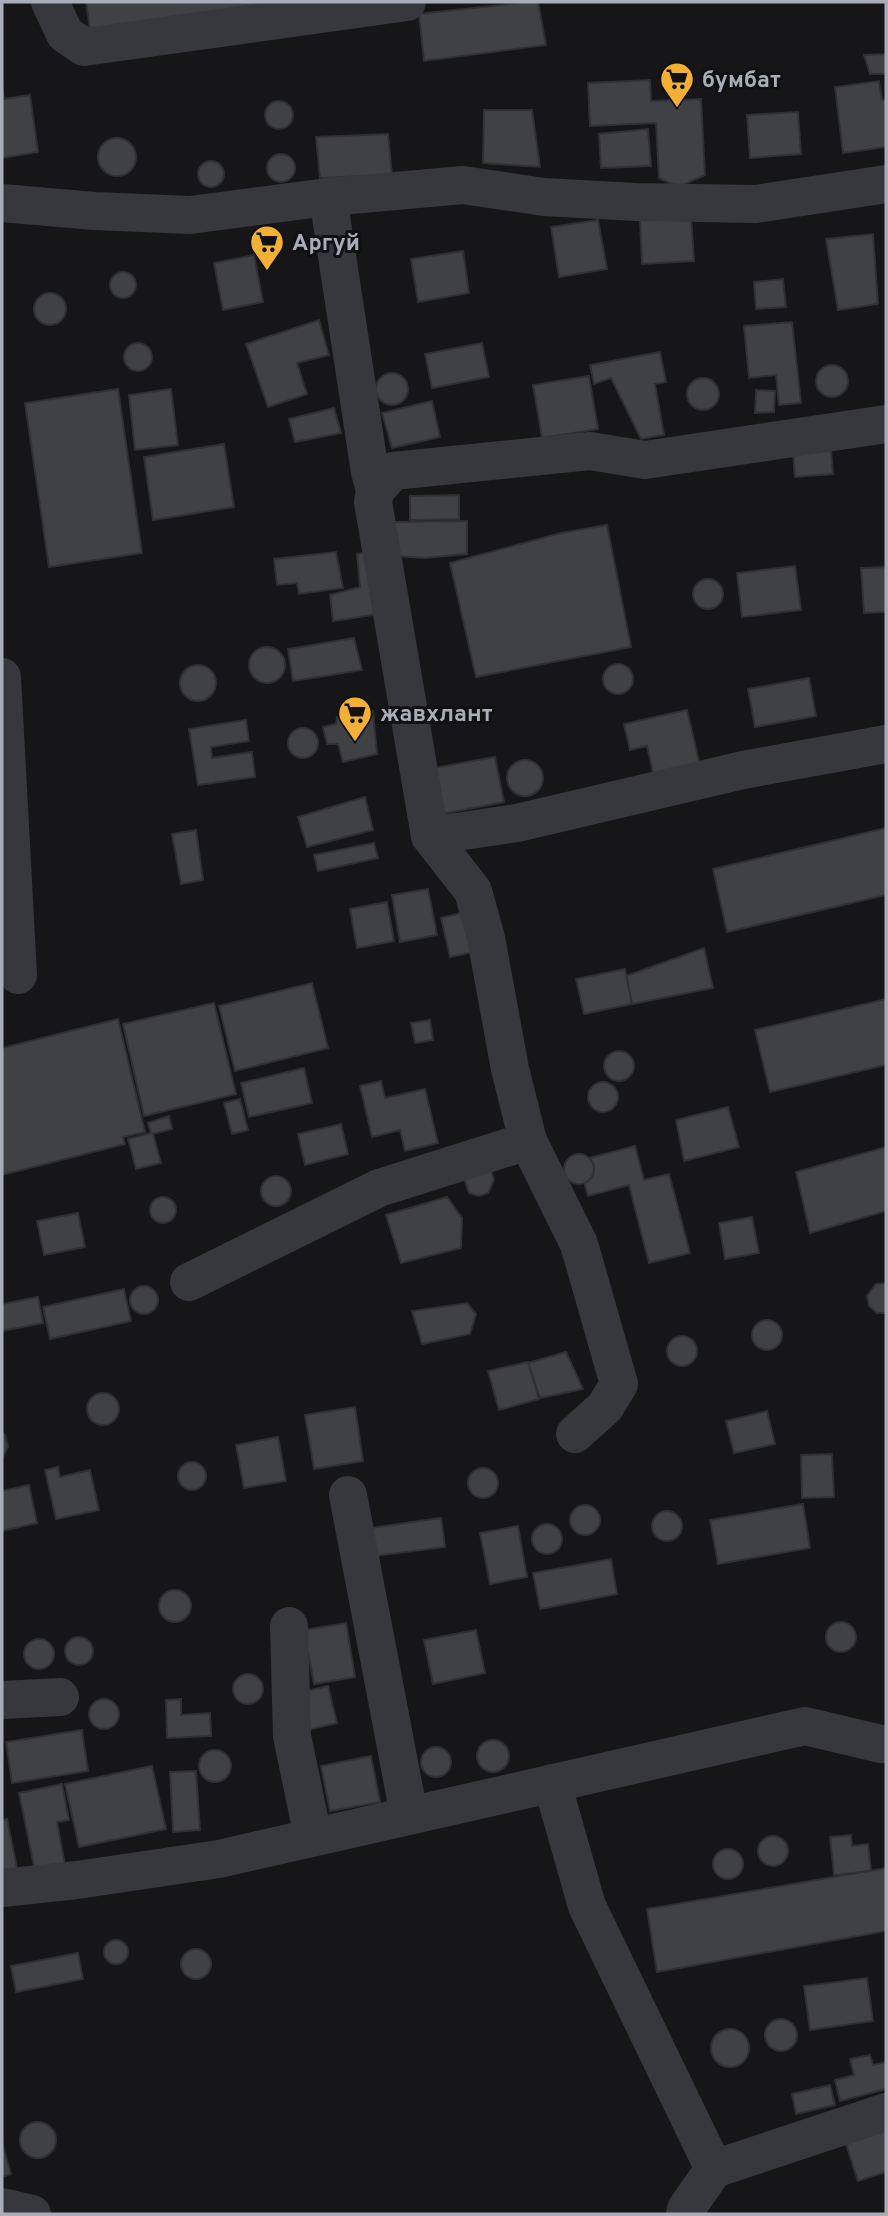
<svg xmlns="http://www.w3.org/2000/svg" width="888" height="2216" viewBox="0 0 888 2216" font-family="Overpass,sans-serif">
	<rect width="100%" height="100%" fill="#161618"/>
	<g fill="#404145" stroke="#303034" stroke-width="2">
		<polygon points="86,2 308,2 90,30"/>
		<polygon points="527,2 538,2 546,45 424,61 419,14"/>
		<polygon points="886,54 886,74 870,74 864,55"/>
		<polygon points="650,80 651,101 701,99 705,175 678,187 659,178 656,123 590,126 588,83"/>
		<polygon points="879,81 882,100 886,100 886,147 843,153 835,87"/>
		<polygon points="2,84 4,99 30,95 38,152 2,158"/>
		<circle cx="279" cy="115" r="14"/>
		<polygon points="484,110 532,110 540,167 483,163"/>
		<polygon points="798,112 801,154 750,158 747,115"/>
		<polygon points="648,129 651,166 601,168 599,134"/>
		<polygon points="388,134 392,175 320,178 316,137"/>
		<circle cx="117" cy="157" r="19"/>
		<circle cx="281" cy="168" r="14"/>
		<circle cx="211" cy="174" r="13"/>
		<polygon points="691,216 694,261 642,264 640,219"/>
		<polygon points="598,220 607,269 559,277 551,227"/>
		<polygon points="873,234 878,304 838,310 826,239"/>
		<polygon points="463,251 469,293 418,302 411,259"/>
		<polygon points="254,255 263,302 223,310 214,263"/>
		<circle cx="123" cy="285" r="13"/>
		<polygon points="783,279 786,307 756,309 754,282"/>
		<circle cx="50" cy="309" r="16"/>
		<polygon points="319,320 329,355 297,363 307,394 268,407 246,344"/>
		<polygon points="792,322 801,403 779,405 776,375 749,378 744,326"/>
		<polygon points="482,343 489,377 432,388 425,354"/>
		<circle cx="138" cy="357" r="14"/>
		<polygon points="660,352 666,382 655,384 664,435 641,439 611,378 594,384 590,365"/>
		<circle cx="832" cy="381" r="16"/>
		<circle cx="392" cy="389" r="16"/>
		<polygon points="589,376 598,429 542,438 533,385"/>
		<circle cx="703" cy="394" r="16"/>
		<polygon points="118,389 142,553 49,567 25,403"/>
		<polygon points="171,389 178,445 135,450 129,395"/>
		<polygon points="756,390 775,391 774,412 755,413"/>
		<polygon points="432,401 440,437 392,448 382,413"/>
		<polygon points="334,408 341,433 295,442 289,419"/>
		<polygon points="224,444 234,507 153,520 144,457"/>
		<polygon points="831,450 833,474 795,477 793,453"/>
		<polygon points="459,495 459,519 410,520 410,496"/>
		<polygon points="467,521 467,554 424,558 395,556 394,522"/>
		<polygon points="607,525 631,647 476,677 450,563 561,533"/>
		<polygon points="369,551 379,614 333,621 330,595 360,587 357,554"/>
		<polygon points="336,552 343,588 299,594 297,583 277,585 274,559"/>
		<polygon points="795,566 801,610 742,617 737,573"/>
		<polygon points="886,567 886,612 864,613 861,568"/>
		<circle cx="708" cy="594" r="15"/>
		<polygon points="354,638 362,670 293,681 288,649"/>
		<circle cx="267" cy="665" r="18"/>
		<circle cx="618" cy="679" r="15"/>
		<circle cx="198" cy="683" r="18"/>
		<polygon points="809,678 816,716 755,727 748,689"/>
		<polygon points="687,710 700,766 654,777 647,746 630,750 624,724"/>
		<polygon points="373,711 377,754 343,762 338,744 327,744 323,727 336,724 337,717"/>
		<polygon points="246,720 249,741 211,747 212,758 252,752 255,777 198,785 189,729"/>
		<circle cx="303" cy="743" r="15"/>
		<polygon points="495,757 504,802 437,815 428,769"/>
		<circle cx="525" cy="778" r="18"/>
		<polygon points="365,797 373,830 307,847 298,817"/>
		<polygon points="886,828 886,895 727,932 713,869"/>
		<polygon points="196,830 203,880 181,884 172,834"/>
		<polygon points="374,843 378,858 318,871 314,855"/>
		<polygon points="428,889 437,935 400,942 392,895"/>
		<polygon points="387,902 394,941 357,948 350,909"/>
		<polygon points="473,910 482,950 450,957 441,918"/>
		<polygon points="704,948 713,988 632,1004 626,976"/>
		<polygon points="625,969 632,1004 584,1014 576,979"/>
		<polygon points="312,983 328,1048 235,1071 219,1006"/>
		<polygon points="886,999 886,1065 770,1092 755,1030"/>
		<polygon points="214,1003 236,1094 144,1116 123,1024"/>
		<polygon points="118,1019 145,1132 123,1137 125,1144 2,1175 2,1048"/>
		<polygon points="430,1020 433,1040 415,1043 411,1023"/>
		<circle cx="619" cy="1066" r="15"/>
		<polygon points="304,1068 312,1103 249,1117 241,1083"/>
		<polygon points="381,1081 385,1098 425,1089 438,1143 405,1151 400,1130 372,1137 360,1086"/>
		<circle cx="603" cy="1097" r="15"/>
		<polygon points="240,1099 248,1130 232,1134 224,1103"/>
		<polygon points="728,1107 739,1147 684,1161 676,1120"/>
		<polygon points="169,1116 172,1129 153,1134 161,1163 136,1169 128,1139 151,1133 148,1123"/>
		<polygon points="341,1124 348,1154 305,1165 298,1134"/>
		<polygon points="635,1146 644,1180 669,1174 690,1253 649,1263 629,1185 588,1196 578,1161"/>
		<polygon points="886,1147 886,1211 810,1233 796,1172"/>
		<circle cx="579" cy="1169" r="15"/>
		<polygon points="491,1171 494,1180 488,1193 479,1196 469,1193 464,1178"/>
		<circle cx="276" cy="1191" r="15"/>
		<circle cx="163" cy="1210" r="13"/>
		<polygon points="447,1197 462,1218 461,1248 401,1263 386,1215"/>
		<polygon points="78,1213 85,1247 44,1255 37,1221"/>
		<polygon points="752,1217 759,1253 725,1259 719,1223"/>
		<polygon points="886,1283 886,1313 877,1313 869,1306 867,1296 876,1284"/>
		<circle cx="144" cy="1300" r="14"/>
		<polygon points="124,1289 131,1321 50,1339 43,1307"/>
		<polygon points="38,1297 43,1323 2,1331 2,1304"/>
		<polygon points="467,1303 476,1314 470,1334 422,1344 412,1311"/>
		<circle cx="767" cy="1335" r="15"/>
		<circle cx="682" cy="1351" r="15"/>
		<polygon points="566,1352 583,1389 540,1398 528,1363"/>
		<polygon points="528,1362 539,1399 499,1410 488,1371"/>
		<circle cx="103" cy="1409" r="16"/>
		<polygon points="355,1407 363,1461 314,1469 305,1415"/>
		<polygon points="767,1411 775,1444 734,1453 726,1421"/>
		<polygon points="2,1432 5,1435 8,1447 2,1459"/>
		<polygon points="278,1437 286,1481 244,1488 236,1445"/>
		<polygon points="832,1454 834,1497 802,1498 801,1455"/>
		<circle cx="192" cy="1476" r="14"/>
		<polygon points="58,1467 60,1477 90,1470 99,1510 56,1519 45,1470"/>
		<circle cx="483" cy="1483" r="15"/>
		<polygon points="29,1485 37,1523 2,1531 2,1491"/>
		<polygon points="803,1504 810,1548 718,1564 710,1520"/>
		<circle cx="585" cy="1520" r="15"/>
		<circle cx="667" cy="1526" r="15"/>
		<polygon points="441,1518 445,1547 375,1556 371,1528"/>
		<circle cx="547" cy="1539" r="15"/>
		<polygon points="518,1526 527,1577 490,1584 480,1533"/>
		<polygon points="611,1559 617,1594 540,1609 533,1573"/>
		<circle cx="175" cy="1606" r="16"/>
		<circle cx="841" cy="1637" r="15"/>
		<polygon points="346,1623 355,1677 314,1684 304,1630"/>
		<polygon points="476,1630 485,1673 433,1684 424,1640"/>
		<circle cx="79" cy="1651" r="14"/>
		<circle cx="39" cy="1654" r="15"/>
		<circle cx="248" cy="1689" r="15"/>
		<polygon points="328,1686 337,1723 303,1731 294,1694"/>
		<circle cx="104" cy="1714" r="15"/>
		<polygon points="181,1699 181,1715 210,1713 211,1736 167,1738 166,1700"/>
		<polygon points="82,1730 88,1771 12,1783 6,1742"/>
		<circle cx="493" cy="1756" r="16"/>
		<circle cx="436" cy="1762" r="15"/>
		<circle cx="215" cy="1766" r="16"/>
		<polygon points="371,1756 380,1802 330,1811 321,1766"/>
		<polygon points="152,1766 166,1829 79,1847 65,1784"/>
		<polygon points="196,1771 200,1830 173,1832 170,1772"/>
		<polygon points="62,1784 69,1820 57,1822 65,1865 35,1871 19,1793"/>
		<polygon points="7,1819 18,1873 2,1877 2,1820"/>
		<polygon points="851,1835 852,1846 868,1844 871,1871 834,1875 830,1837"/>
		<circle cx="773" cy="1851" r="15"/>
		<circle cx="728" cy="1864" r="15"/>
		<polygon points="886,1868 886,1931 657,1972 647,1909"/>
		<circle cx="116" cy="1952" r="12"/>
		<circle cx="196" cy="1964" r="15"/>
		<polygon points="78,1953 83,1979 16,1992 11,1966"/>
		<polygon points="867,1978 873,2021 810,2030 804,1986"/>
		<circle cx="781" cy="2035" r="16"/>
		<circle cx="730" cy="2048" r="19"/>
		<polygon points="870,2055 873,2065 886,2062 886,2089 840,2101 835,2080 854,2075 850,2059"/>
		<polygon points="830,2085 835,2105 796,2114 792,2094"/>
		<circle cx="38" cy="2140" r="18"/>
		<polygon points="886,2125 886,2172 858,2181 844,2138"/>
		<polygon points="2,2142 11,2174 2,2177"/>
	</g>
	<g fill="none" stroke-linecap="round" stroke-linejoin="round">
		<g stroke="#37383d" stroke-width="38">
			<polyline points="50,2 65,34 84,47 407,2"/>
			<polyline points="328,197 463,185 544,197 636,202 756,204 886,184"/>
			<polyline points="2,203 94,211 190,215 328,197 370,472 375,491 373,502 430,836 473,891 486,938 510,1069 528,1141 379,1188 189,1282"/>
			<polyline points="375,491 393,471 590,451 645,460 886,424"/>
			<polyline points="2,677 18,975"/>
			<polyline points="430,836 517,823 743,770 886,744"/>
			<polyline points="528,1141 579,1244 619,1384 605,1407 575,1434"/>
			<polyline points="348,1495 409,1815"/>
			<polyline points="289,1626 292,1736 313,1837"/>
			<polyline points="2,1700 60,1697"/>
			<polyline points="552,1783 587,1906 714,2169"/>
			<polyline points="2,1888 77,1880 219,1859 805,1726 881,1744 886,1744"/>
			<polyline points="2,2207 32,2214"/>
			<polyline points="685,2214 686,2209 714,2169 886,2112"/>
		</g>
	</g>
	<defs>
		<g id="supermarket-pin" transform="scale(1.75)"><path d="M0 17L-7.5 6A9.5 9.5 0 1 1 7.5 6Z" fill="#f2b134" stroke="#111113"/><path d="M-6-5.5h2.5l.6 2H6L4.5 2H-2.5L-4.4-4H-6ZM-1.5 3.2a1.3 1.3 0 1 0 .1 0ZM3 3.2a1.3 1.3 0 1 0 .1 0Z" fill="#111"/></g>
	</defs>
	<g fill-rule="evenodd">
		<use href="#supermarket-pin" x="677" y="79"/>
		<use href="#supermarket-pin" x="267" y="242"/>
		<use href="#supermarket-pin" x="355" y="713"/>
	</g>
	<g text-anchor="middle" stroke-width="6" stroke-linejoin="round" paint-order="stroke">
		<g font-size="23" font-weight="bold" fill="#a8adb8" stroke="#111113" text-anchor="start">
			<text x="702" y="87">бумбат</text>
			<text x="292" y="250">Аргуй</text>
			<text x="380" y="721">жавхлант</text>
		</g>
	</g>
	<rect width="888" height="2216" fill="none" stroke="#a8adb8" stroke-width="7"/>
</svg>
